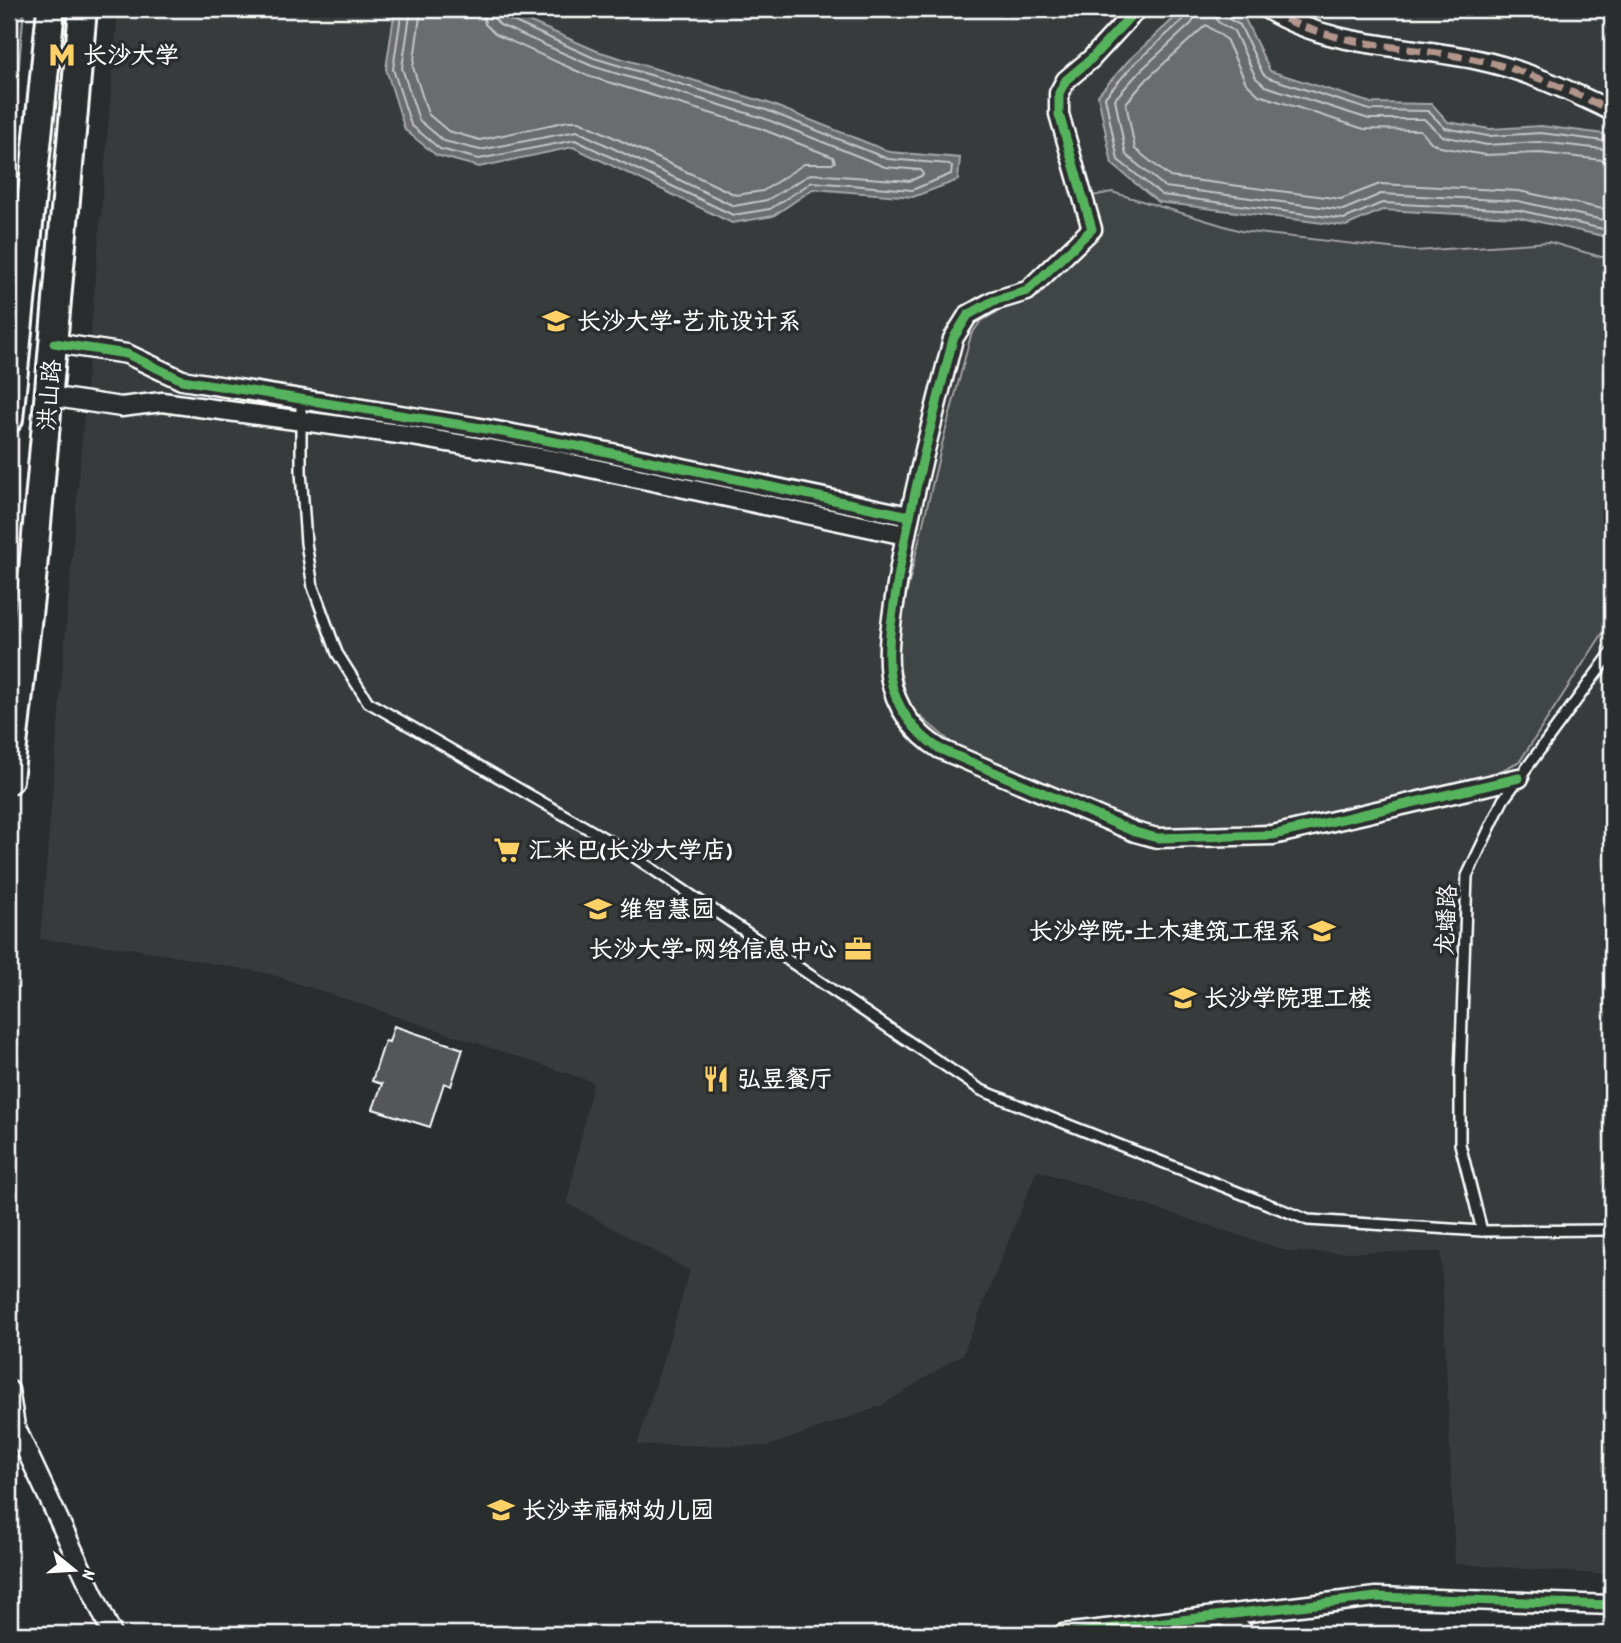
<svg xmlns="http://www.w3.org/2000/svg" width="1621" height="1643" viewBox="0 0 1621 1643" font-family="Dekko,'LXGW WenKai TC',sans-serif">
	<rect width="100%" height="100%" fill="#2a2d2e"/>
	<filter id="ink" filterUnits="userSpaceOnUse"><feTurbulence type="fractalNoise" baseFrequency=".0143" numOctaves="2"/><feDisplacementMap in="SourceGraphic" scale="14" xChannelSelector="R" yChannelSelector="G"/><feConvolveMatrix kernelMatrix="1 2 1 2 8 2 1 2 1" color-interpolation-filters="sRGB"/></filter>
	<g filter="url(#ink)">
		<polygon fill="#373a3b" points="118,9 1612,9 1612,1575 1455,1564 1441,1252 1290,1252 1037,1170 963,1354 881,1406 768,1446 637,1445 690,1271 567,1203 593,1082 270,974 136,949 40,939"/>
		<g fill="#414445" stroke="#a0a2a2" stroke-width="2">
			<polygon points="9,9 24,9 9,177"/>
			<polygon points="1112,192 1241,231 1416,251 1549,242 1612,260 1612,619 1520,761 1495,774 1288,823 1161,831 1094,808 959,749 909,707 894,646 941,448 971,335 981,321 1026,296 1096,230 1087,197"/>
		</g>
		<g fill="#6a6c6d" stroke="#a6a7a7" stroke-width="2">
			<polygon points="395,9 501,9 597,51 768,103 890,152 960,158 958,180 913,197 813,189 773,216 732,223 573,147 479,167 436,155 405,130 386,69"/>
			<polygon points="1184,9 1222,9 1245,19 1270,71 1371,103 1432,104 1448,122 1490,129 1541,126 1612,135 1612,238 1517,217 1382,210 1346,226 1158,202 1112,164 1098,95 1129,60"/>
		</g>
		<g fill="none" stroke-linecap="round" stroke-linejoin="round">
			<g stroke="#c3c4c5" stroke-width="2">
				<polyline points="402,9 393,69 411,125 440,149 479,159 575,140 733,215 770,209 812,182 912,190 951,174 952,167 949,164 888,159 766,110 594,58 506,18 502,14 501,9"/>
				<polyline points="411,9 402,68 419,120 444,141 480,150 577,131 734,206 767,200 811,174 910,181 923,175 921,170 885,167 763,118 592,66 500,25 494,18 492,9"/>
				<polyline points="421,9 413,67 428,114 448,131 480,140 568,121 579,121 736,195 763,191 804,164 832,164 835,162 833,157 759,128 588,76 495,34 485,24 482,9"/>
				<polyline points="1188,9 1186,17 1134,64 1105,97 1118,160 1162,195 1344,219 1382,203 1518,210 1612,231"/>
				<polyline points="1197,9 1192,23 1140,71 1115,99 1126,155 1165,187 1343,210 1381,194 1518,201 1612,222"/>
				<polyline points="1213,9 1218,22 1234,31 1256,78 1265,86 1369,119 1424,119 1442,136 1487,145 1540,142 1612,150"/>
				<polyline points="1222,9 1225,17 1240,25 1263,74 1269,78 1370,110 1428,111 1445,128 1488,136 1541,133 1612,142"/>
				<polyline points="1612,161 1540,153 1485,155 1440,147 1431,142 1420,130 1364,129 1259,95 1246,83 1226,39 1206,25 1148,78 1126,103 1135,149 1170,177 1341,199 1380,184 1519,191 1612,211"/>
			</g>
		</g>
		<polygon fill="#555758" stroke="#fff" stroke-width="2" points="394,1026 463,1049 451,1086 444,1083 430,1127 373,1109 382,1084 372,1081 385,1041 389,1042"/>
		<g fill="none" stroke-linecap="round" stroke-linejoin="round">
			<g stroke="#fff" stroke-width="14">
				<g id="service">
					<polyline points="301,399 301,471 306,543 313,587 337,653 368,702 618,846 981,1090 1308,1220 1482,1231 1612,1230"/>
					<polyline points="1482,1231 1460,1144 1460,1076 1467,876 1503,800 1612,652"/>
				</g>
			</g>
			<g stroke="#fff" stroke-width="23">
				<g id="minor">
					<path d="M1137,9L1091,59L1066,80L1059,93V114L1092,229L1027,291L993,301L968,315L953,339C932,423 909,506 896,591C892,619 886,648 890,676C895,707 914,733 940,749L1135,832L1157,838L1273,835L1519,778"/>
					<path d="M1267,9C1330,48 1408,45 1478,60C1526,70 1568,90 1612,111"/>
					<polyline points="54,343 127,354 182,380 475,427 598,450 909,516"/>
					<polyline points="49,396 121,407 162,402 406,435 558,461 905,535"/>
					<polyline points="9,1390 15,1426 112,1634"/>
					<polyline points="1225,1615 1246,1634"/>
					<polyline points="1063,1634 1376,1597 1612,1605"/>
				</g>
			</g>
			<g stroke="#fff" stroke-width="32">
				<g id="primary">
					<polyline points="9,419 51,9"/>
					<polyline points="9,780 32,580 83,9"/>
				</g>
			</g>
			<use href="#service" stroke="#2a2d2e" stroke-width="9"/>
			<use href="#minor" stroke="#2a2d2e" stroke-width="18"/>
			<use href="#primary" stroke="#2a2d2e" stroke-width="26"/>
			<path stroke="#b2968c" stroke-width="7" stroke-dasharray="14 7" stroke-linecap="butt" d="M1267,9C1330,48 1408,45 1478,60C1526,70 1568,90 1612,111"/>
			<g stroke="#2a2d2e" stroke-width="13">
				<g id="cycleway">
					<path d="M1137,9L1091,59L1066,80L1059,93V114L1092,229L1027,291L993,301L968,315L953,339C932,423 909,506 896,591C892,619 886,648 890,676C895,707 914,733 940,749L1135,832L1157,838L1273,835L1519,778"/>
					<polyline points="54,343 127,354 182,380 475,427 598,450 909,516"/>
					<polyline points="1063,1634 1376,1597 1612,1605"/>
				</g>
			</g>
			<use href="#cycleway" stroke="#56b35d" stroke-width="9"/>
		</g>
	</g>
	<defs>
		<g id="metro-bare" transform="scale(2.1)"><path d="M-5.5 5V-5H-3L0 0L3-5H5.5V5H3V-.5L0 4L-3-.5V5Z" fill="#ffd166" stroke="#2a2d2e" stroke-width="2.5" paint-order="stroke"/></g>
		<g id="university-bare" transform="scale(2.1)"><path d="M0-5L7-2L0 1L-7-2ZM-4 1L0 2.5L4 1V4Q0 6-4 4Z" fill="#ffd166" stroke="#2a2d2e" stroke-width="2.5" paint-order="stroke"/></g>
		<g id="supermarket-bare" transform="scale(2.1)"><path d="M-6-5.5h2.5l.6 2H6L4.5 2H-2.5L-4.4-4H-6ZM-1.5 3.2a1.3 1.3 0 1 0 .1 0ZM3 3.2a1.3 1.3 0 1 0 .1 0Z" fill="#ffd166" stroke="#2a2d2e" stroke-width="2.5" paint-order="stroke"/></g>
		<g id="school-bare" transform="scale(2.1)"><path d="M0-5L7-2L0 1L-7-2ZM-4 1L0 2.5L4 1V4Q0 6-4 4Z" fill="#ffd166" stroke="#2a2d2e" stroke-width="2.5" paint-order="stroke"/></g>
		<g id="office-bare" transform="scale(2.1)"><path d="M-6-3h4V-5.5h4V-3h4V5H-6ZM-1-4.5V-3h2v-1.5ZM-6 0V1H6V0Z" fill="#ffd166" stroke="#2a2d2e" stroke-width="2.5" paint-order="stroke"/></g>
		<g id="restaurant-bare" transform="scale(2.1)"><path d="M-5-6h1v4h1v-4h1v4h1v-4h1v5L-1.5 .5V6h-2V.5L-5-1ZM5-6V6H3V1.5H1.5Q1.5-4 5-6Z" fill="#ffd166" stroke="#2a2d2e" stroke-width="2.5" paint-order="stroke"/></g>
	</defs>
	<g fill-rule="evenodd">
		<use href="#metro-bare" x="62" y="55"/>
		<use href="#university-bare" x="556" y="321"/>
		<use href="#supermarket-bare" x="507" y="850"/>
		<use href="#school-bare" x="598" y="909"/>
		<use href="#university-bare" x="1322" y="931"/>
		<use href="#office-bare" x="858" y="949"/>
		<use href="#university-bare" x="1183" y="998"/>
		<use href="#restaurant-bare" x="716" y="1079"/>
		<use href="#school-bare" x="501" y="1510"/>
	</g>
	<g text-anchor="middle" stroke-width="7" stroke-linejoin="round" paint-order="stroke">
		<g font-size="24" font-weight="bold" fill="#fff" stroke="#2a2d2e" text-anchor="start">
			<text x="83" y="63">长沙大学</text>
			<text x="577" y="329">长沙大学-艺术设计系</text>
			<text x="528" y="858">汇米巴(长沙大学店)</text>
			<text x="619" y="917">维智慧园</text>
			<text x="1301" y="939" text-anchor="end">长沙学院-土木建筑工程系</text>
			<text x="837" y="957" text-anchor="end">长沙大学-网络信息中心</text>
			<text x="1204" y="1006">长沙学院理工楼</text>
			<text x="737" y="1087">弘昱餐厅</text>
			<text x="522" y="1518">长沙幸福树幼儿园</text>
		</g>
		<g font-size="24" fill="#fff" stroke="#2a2d2e">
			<text transform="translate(49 395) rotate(-85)" y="8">洪山路</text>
			<text transform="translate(1446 920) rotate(-87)" y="8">龙蟠路</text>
		</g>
	</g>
	<rect width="1621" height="1643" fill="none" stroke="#2a2d2e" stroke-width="35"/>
	<rect x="18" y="18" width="1586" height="1608" fill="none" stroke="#fff" stroke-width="2.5" filter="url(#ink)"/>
	<g transform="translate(74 1570) rotate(108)" stroke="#2a2d2e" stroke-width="5" paint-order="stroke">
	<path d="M0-5L12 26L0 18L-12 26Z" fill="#ffffff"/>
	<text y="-10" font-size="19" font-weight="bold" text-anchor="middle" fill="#ffffff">N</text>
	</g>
</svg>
